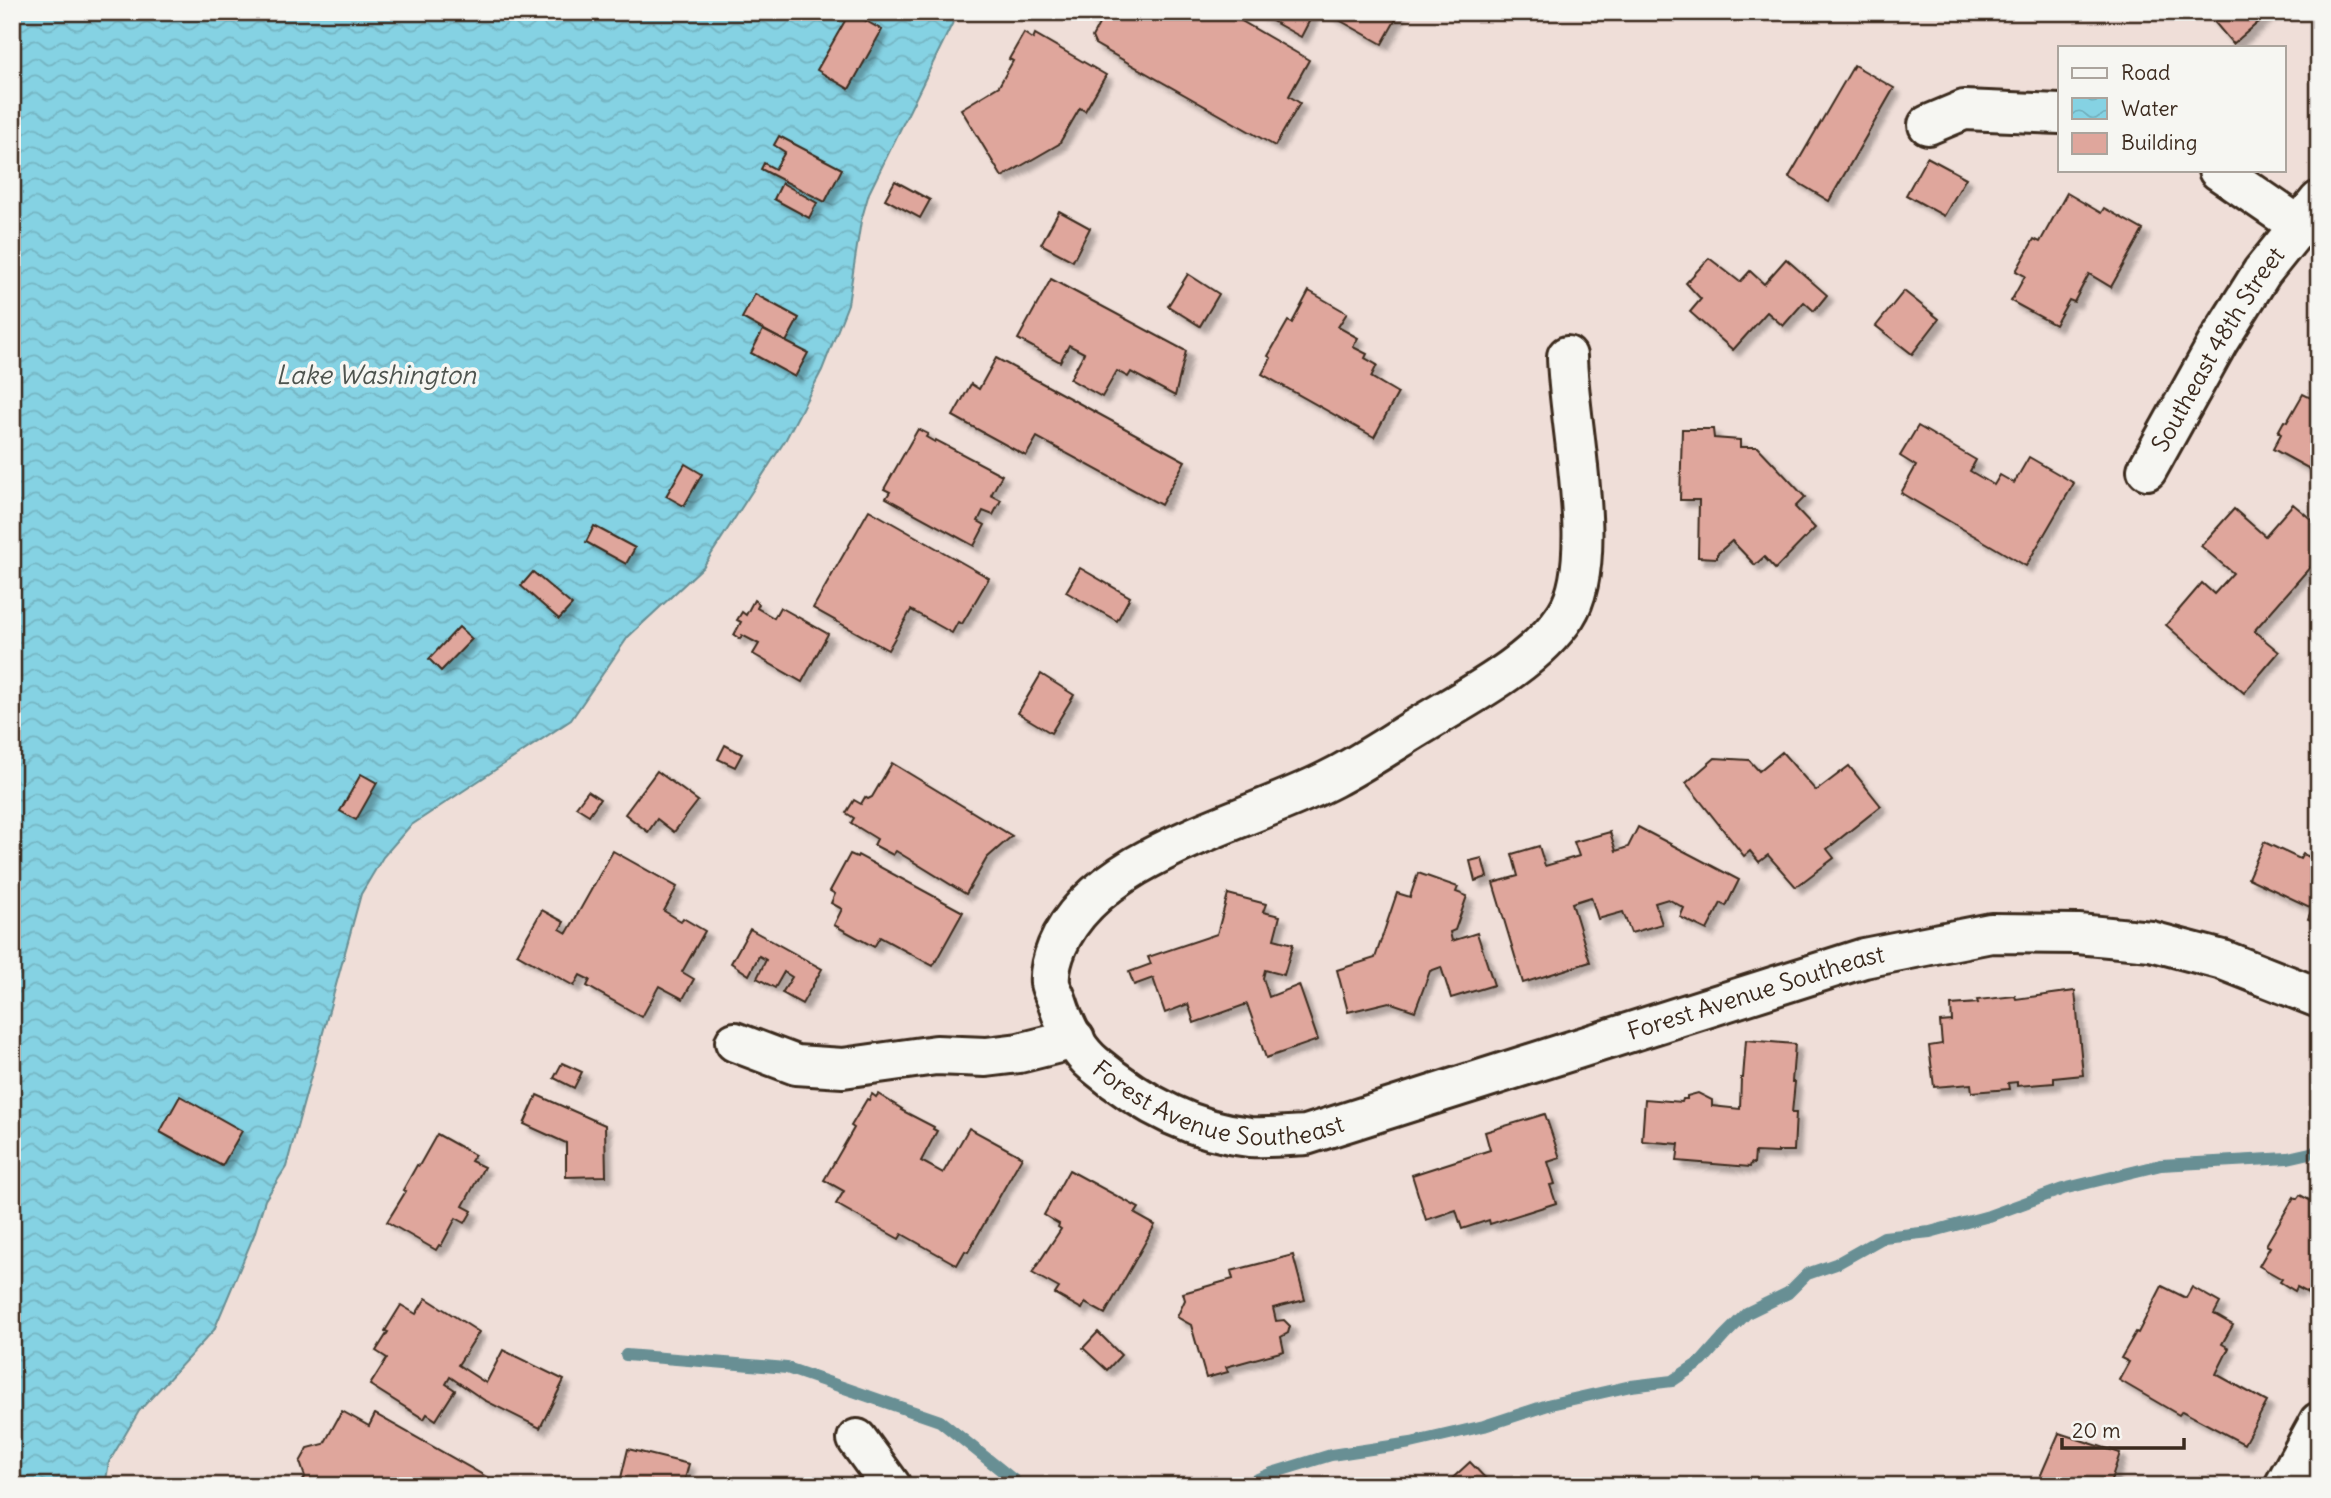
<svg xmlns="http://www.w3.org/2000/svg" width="2331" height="1498" viewBox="0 0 2331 1498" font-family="Delius,sans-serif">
	<defs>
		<pattern id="water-waves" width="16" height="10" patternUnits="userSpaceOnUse" patternTransform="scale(1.75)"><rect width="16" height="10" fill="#85d2e3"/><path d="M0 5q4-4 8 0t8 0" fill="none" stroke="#74b4c2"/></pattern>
		<filter id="shadow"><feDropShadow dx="6" dy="6" stdDeviation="2" flood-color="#0004"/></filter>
	</defs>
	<rect width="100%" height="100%" fill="#efded8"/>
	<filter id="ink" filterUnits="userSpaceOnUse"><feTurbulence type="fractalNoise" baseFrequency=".0143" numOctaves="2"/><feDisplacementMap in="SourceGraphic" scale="14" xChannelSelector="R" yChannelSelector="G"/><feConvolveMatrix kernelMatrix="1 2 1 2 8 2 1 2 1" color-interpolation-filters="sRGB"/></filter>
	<g filter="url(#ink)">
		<polygon fill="url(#water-waves)" stroke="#678f94" stroke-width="2" points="12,12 958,12 869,193 861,221 848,304 822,370 786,439 703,567 628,637 571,720 410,826 383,857 361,894 286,1167 265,1200 254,1235 214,1330 139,1411 109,1462 105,1486 12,1486"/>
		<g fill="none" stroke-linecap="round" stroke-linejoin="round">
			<g stroke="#678f94" stroke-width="12">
				<polyline points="626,1355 787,1368 940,1421 1021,1486"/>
				<polyline points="1241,1486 1272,1473 1331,1455 1411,1443 1484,1426 1551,1404 1631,1386 1672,1381 1702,1361 1725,1335 1747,1313 1788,1293 1807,1274 1836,1264 1884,1237 1930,1232 1989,1216 2063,1189 2161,1165 2288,1158 2319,1151"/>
			</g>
		</g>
		<g fill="#dfa69c" stroke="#3b2a1e" stroke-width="2" filter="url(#shadow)">
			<polygon points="850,12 882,30 849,89 817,70"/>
			<polygon points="1094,12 1226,12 1309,60 1289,96 1300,103 1275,146 1095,44 1092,37 1099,24 1090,19"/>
			<polygon points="1256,12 1314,12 1301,37"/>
			<polygon points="1325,12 1400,12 1382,44"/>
			<polygon points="2206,12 2265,12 2267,15 2233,44"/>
			<polygon points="1024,33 1033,39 1035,34 1106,75 1085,111 1080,108 1059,144 1002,177 961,109 999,86 1013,61 1009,59"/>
			<polygon points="1854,65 1894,88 1829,201 1789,177"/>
			<polygon points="779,136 842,169 825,202 761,169 764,163 775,169 785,152 774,145"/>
			<polygon points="1927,157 1966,178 1944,216 1906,195"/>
			<polygon points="895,181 930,200 920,218 885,199"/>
			<polygon points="782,183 817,203 809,218 774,199"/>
			<polygon points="2067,193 2101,213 2104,208 2143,230 2111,287 2089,274 2074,302 2069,300 2055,325 2011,301 2025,276 2016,271 2034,239 2040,242"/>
			<polygon points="1059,211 1090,228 1073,261 1041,244"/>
			<polygon points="1709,258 1740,282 1750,271 1764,284 1786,259 1827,295 1814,311 1804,302 1783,326 1767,312 1733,350 1690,312 1701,299 1686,283"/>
			<polygon points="1188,274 1219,294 1200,326 1168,306"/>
			<polygon points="1051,279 1186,351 1175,396 1131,372 1128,377 1117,371 1102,397 1070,379 1084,353 1069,345 1060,362 1018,339"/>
			<polygon points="1309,291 1347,313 1338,327 1358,338 1353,347 1367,354 1365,358 1377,365 1371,377 1398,393 1374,437 1262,374 1271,358 1268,356 1288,321 1292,323"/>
			<polygon points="1904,291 1939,319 1912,354 1876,326"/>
			<polygon points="755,294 799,318 786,342 742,318"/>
			<polygon points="763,330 808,353 795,377 751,353"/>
			<polygon points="996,358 1185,461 1161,505 1037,437 1026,456 953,416 971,384 979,389"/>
			<polygon points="2319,388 2319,474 2273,449 2281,434 2278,432 2284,421 2287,422 2303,394 2313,399"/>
			<polygon points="1918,426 1976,460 1970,471 1994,485 2000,475 2014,483 2029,457 2074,483 2026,566 1901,493 1916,466 1900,456"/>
			<polygon points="918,429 928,434 926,437 935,442 936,440 1002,475 991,495 1001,500 993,515 983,511 978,521 985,525 974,546 886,498 890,492 884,489"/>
			<polygon points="1682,429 1713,429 1714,438 1740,440 1740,447 1758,447 1805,497 1795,507 1815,528 1775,569 1764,557 1755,565 1732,541 1717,554 1717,558 1698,557 1699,500 1680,500"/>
			<polygon points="685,464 702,474 684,506 666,496"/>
			<polygon points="2293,504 2319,526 2319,557 2254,631 2279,652 2244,693 2166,625 2202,583 2214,594 2233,573 2201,546 2234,509 2265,536"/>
			<polygon points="869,510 989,578 962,624 958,622 952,633 911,610 888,650 813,608"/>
			<polygon points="594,526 635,548 626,564 586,542"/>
			<polygon points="1080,568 1130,597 1117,621 1066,592"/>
			<polygon points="533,572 572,605 559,619 521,586"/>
			<polygon points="754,600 759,604 757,608 774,618 780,607 828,634 802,682 753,654 759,644 742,635 740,639 734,635 741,622 737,620 742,612 746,615"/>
			<polygon points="459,627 472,639 441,671 429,659"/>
			<polygon points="1041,674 1074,695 1051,733 1018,713"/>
			<polygon points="725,745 742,754 735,767 718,759"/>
			<polygon points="1782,752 1816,791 1849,766 1881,806 1827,849 1834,858 1796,887 1768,855 1759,862 1750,851 1744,856 1686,783 1715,758 1749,760 1759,771"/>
			<polygon points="892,763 1012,836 987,858 966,894 896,851 893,855 874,845 877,839 851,823 854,818 846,813 854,800 861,804 865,797 868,799 872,797"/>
			<polygon points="657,771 698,801 674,832 657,819 648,832 625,814"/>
			<polygon points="361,774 377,783 356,820 340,811"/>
			<polygon points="588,791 600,799 589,815 576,807"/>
			<polygon points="1638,827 1739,880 1726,906 1721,903 1707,930 1680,917 1684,908 1668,899 1655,903 1662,924 1631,933 1623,912 1598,919 1591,897 1572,903 1590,962 1523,983 1493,883 1518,876 1512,854 1539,846 1545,866 1579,856 1574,842 1610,832 1616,851 1628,847"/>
			<polygon points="2264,842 2300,859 2303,854 2319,861 2319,923 2308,919 2312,908 2248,878"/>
			<polygon points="613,851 677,887 664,911 681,921 683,918 705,931 682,972 694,979 683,999 659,986 642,1017 587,986 590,980 580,975 574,986 517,954 542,910 564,922 560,929 567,933"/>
			<polygon points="850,854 857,857 858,855 963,912 933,966 880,937 874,947 834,925 842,909 831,903 835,894 830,891"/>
			<polygon points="1482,858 1487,877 1475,881 1470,861"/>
			<polygon points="1418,873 1458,887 1456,892 1467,896 1455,930 1450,932 1452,941 1477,933 1494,985 1451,998 1441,967 1430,971 1415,1011 1389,1002 1348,1012 1337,970 1375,958 1397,893 1410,897"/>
			<polygon points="1228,894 1266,904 1263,912 1280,916 1274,939 1293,944 1284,975 1265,970 1263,978 1269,997 1299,985 1318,1040 1266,1058 1247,1004 1194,1023 1188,1004 1165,1013 1153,978 1134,985 1129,972 1151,964 1148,957 1217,934"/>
			<polygon points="750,929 822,969 802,1004 782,993 792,977 784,972 775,988 757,978 766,960 759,956 749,975 731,963"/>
			<polygon points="2075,991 2083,1075 2054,1078 2054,1083 2017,1086 2017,1082 2008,1083 2009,1089 1972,1092 1971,1084 1934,1087 1929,1046 1942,1044 1940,1022 1952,1021 1951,1005 1978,1003 1977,1000 2015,996 2016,999"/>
			<polygon points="1746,1040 1795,1044 1792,1082 1795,1082 1792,1113 1796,1113 1794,1151 1778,1151 1778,1153 1755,1152 1754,1164 1751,1163 1750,1167 1677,1161 1679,1144 1642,1141 1645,1099 1682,1102 1683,1099 1687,1099 1687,1096 1698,1093 1712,1100 1712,1106 1740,1109 1741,1078 1743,1078"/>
			<polygon points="562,1063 582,1072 574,1088 554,1078"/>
			<polygon points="872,1094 876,1097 878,1094 902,1109 901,1110 934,1127 933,1129 937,1131 921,1161 943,1173 969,1128 1022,1157 968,1252 965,1251 957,1265 902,1234 899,1239 836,1204 844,1191 824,1180 854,1128 851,1126 867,1099 869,1100"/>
			<polygon points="537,1095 605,1125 606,1176 566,1177 566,1143 524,1124"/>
			<polygon points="180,1096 242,1131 222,1166 160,1132"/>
			<polygon points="1545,1114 1560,1158 1548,1162 1555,1184 1550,1185 1556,1203 1490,1224 1489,1220 1462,1229 1456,1210 1426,1220 1412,1175 1490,1150 1485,1132"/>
			<polygon points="437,1134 475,1155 471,1161 484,1167 463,1206 472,1211 465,1223 456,1218 441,1246 439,1245 436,1250 387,1222 406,1191 403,1190 417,1165 419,1166"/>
			<polygon points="1069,1170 1139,1208 1135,1214 1155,1225 1105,1314 1085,1303 1082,1309 1055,1294 1059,1288 1032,1273 1061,1229 1058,1227 1059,1224 1044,1215"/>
			<polygon points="2300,1195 2319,1205 2317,1298 2297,1287 2295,1291 2280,1282 2282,1279 2259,1266 2270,1247 2266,1245 2294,1197 2297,1199"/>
			<polygon points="1293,1255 1305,1300 1273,1308 1276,1321 1284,1320 1290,1326 1288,1333 1281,1337 1284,1351 1226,1367 1228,1372 1206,1378 1191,1325 1177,1317 1185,1300 1183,1293 1233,1279 1231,1271"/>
			<polygon points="2162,1286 2186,1298 2192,1287 2220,1303 2214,1314 2233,1325 2222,1344 2229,1348 2216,1374 2267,1402 2244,1444 2182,1411 2179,1415 2119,1380 2129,1362 2121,1358 2136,1332 2138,1333"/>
			<polygon points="426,1298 479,1332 458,1365 486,1383 503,1350 564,1380 540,1428 484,1400 450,1377 446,1384 455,1390 436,1420 427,1414 424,1419 370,1385 387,1358 376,1351 388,1332 385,1331 401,1305 416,1314"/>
			<polygon points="1098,1332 1121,1355 1107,1370 1083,1348"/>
			<polygon points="342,1411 369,1426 375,1414 490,1479 486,1486 300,1486 305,1477 300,1462 308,1448 324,1444"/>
			<polygon points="2059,1433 2120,1453 2109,1486 2036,1486"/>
			<polygon points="628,1449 689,1464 683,1486 619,1486"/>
			<polygon points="1470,1462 1489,1482 1485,1486 1444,1486"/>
		</g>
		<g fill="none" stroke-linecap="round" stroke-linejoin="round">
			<g stroke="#3b2a1e" stroke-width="44">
				<g id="minor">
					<polyline points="1928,125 1964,110 2060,114"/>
					<polyline points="2218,170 2298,225"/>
					<path id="s1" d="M1567,356C1568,423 1602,560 1566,615C1534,664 1467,697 1418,727C1390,744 1362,763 1333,778C1250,822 1096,853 1057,947C1053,957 1049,972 1050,983C1051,989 1055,995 1057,1001C1064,1023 1076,1049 1094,1064C1139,1102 1191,1131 1250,1137C1268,1138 1288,1136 1306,1135L1864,958L1991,933L2078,934L2151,941L2223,960L2319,998"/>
					<path id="s2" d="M2147,470L2218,342L2262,272L2319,201"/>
					<polyline points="735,1042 796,1065 843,1068 936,1055 986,1057 1019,1053 1075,1039"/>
					<polyline points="857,1439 891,1486"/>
					<polyline points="2284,1486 2319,1422"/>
				</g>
			</g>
			<use href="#minor" stroke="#f6f6f2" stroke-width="38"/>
		</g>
	</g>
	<g text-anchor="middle" stroke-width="7" stroke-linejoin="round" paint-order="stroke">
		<g font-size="24" fill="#3b2a1e" stroke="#f6f6f2">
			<text dy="8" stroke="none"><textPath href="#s2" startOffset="140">Southeast 48th Street</textPath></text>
			<text dy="8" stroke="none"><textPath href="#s1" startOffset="1713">Forest Avenue Southeast</textPath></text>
			<text dy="8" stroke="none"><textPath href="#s1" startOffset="1146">Forest Avenue Southeast</textPath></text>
		</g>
		<g font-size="26" font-style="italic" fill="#4e544f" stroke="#f6f6f2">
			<text x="376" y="384">Lake Washington</text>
		</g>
	</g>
	<rect width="2331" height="1498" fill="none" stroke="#f6f6f2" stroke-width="42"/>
	<rect x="21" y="21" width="2289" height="1456" fill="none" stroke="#3b2a1e" stroke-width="2.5" filter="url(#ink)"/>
	<rect x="2058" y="46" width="228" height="126" fill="#f6f6f2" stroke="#aba49d" stroke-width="2"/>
	<rect x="2072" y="68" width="35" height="10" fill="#f6f6f2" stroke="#aba49d" stroke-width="2"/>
	<text x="2121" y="80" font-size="21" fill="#3b2a1e">Road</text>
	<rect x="2072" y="98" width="35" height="21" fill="url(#water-waves)" stroke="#aba49d" stroke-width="2"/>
	<text x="2121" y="116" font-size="21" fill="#3b2a1e">Water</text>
	<rect x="2072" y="133" width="35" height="21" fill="#dfa69c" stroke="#aba49d" stroke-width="2"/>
	<text x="2121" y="150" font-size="21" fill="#3b2a1e">Building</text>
	<path d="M2062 1438v10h122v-10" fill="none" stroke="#3b2a1e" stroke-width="3.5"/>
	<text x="2072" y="1438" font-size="21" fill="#3b2a1e" stroke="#f6f6f2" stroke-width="5" paint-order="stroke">20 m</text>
</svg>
